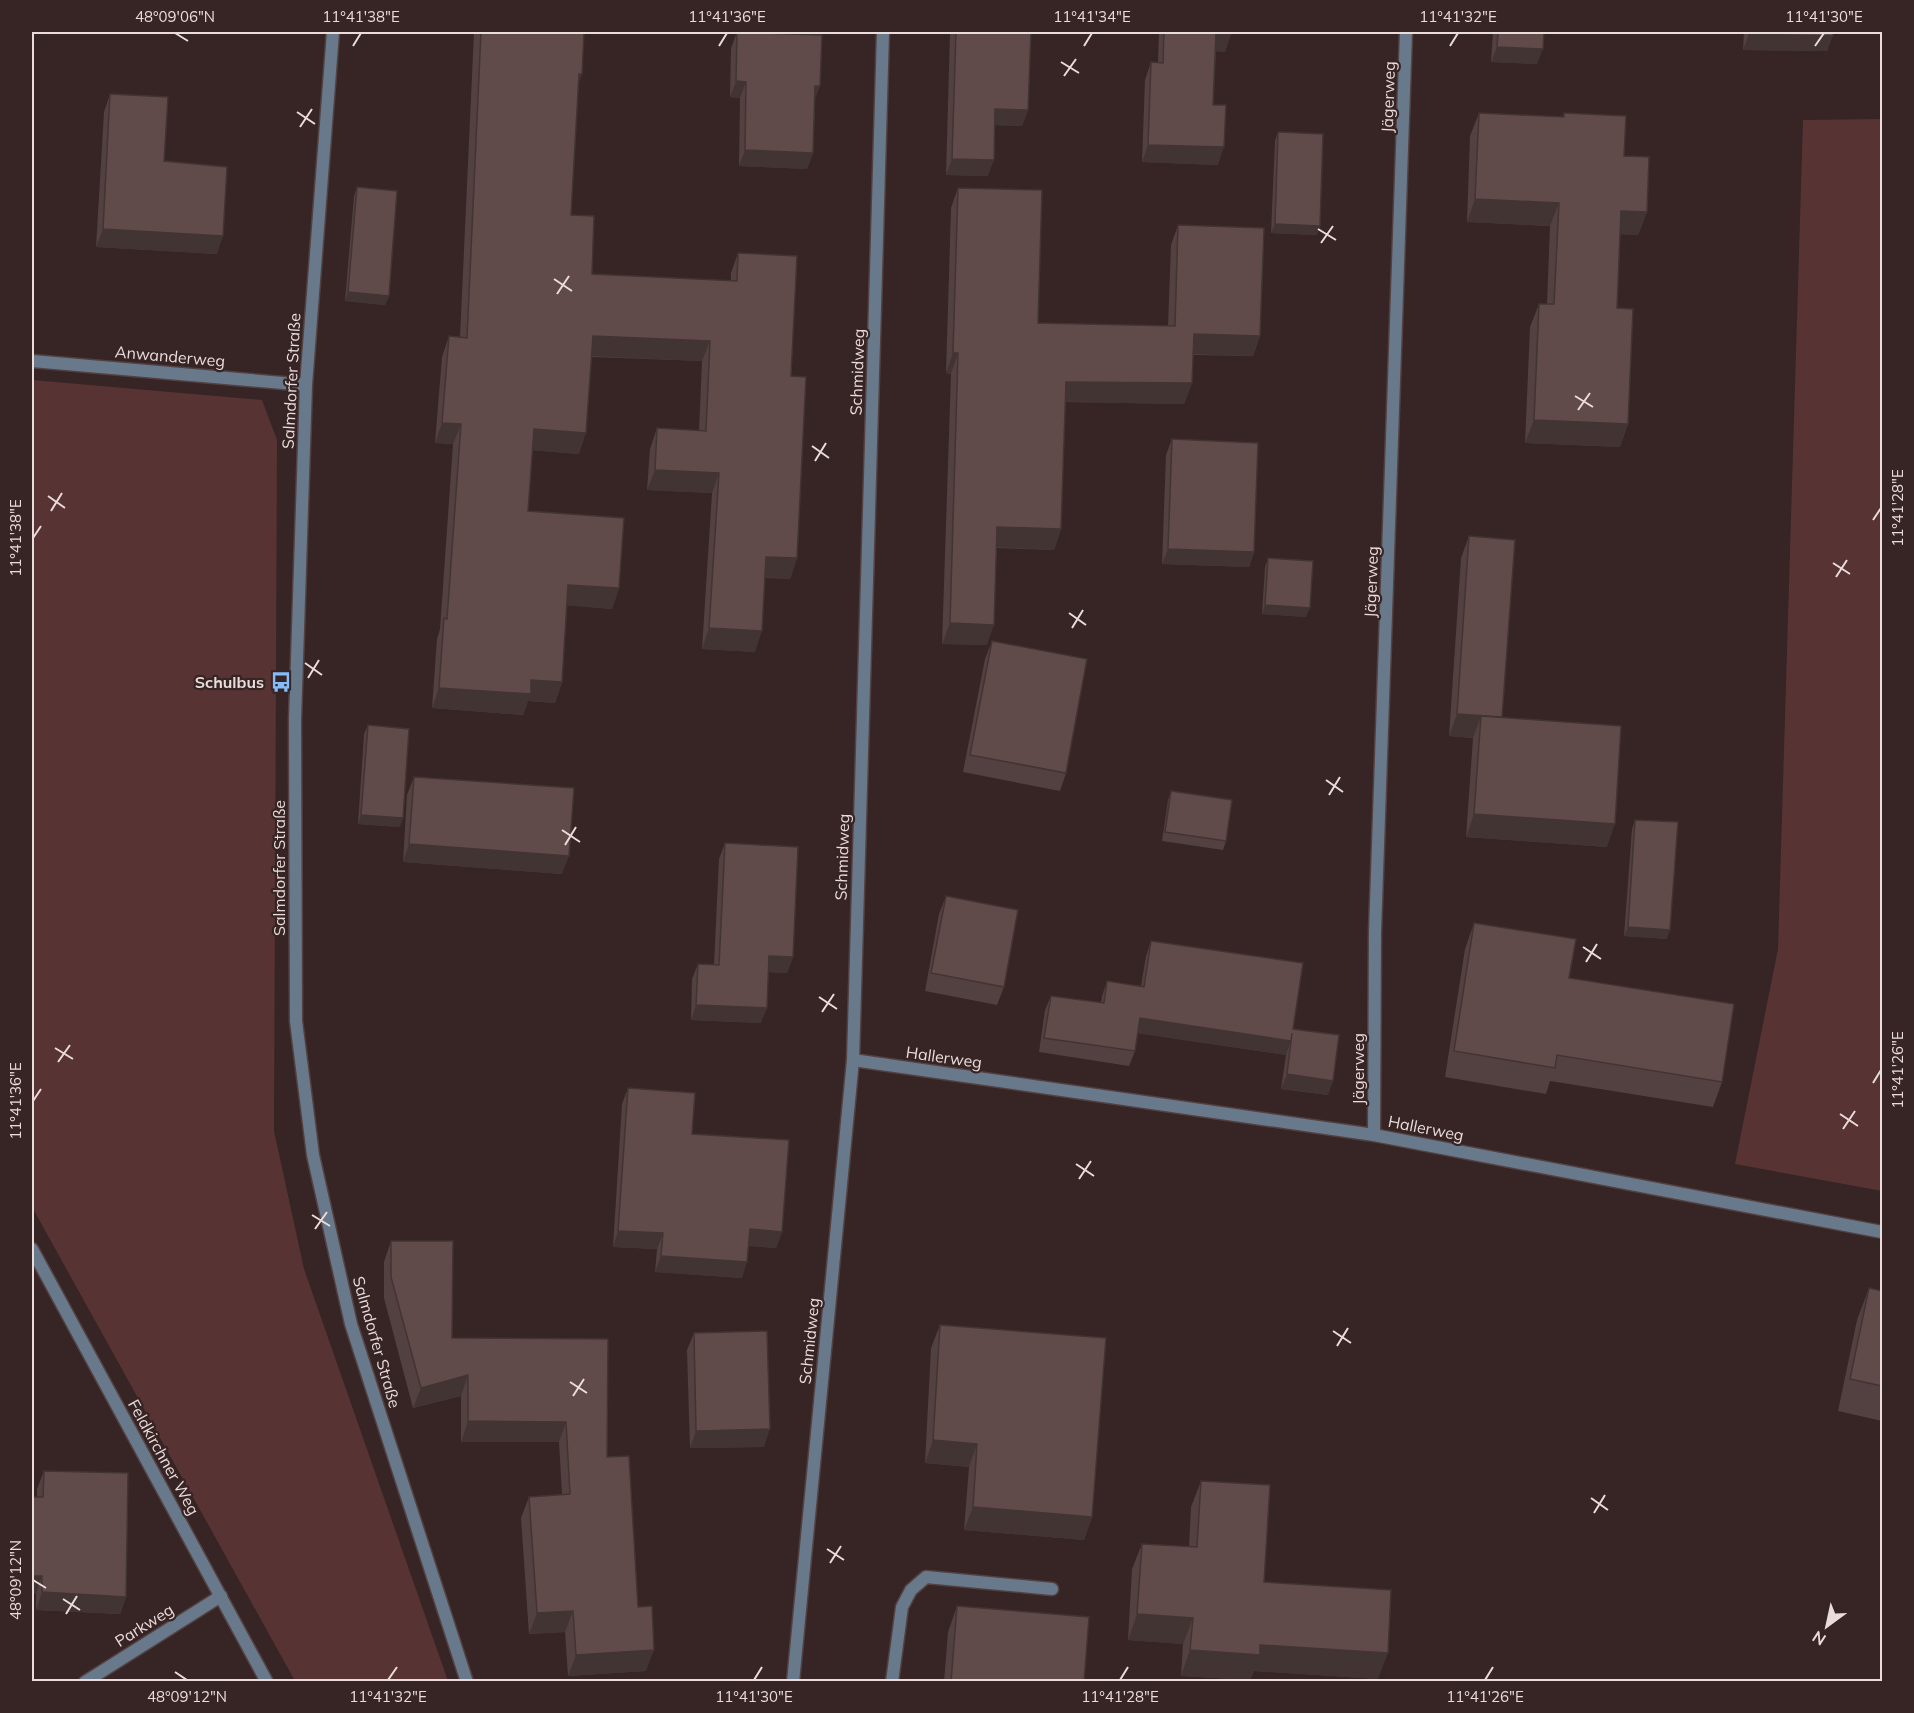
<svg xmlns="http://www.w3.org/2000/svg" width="1914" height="1713" viewBox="0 0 1914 1713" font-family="Mulish,sans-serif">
	<rect width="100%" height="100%" fill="#372424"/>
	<g fill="#583333">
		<polygon points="1882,119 1882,1191 1735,1164 1778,949 1803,120"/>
		<polygon points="32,380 262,400 277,440 274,1131 304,1269 448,1681 295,1681 32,1207"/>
	</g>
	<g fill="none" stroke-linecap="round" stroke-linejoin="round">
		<g stroke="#534141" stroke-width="15">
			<polyline id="service" points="892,1682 902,1607 911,1590 926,1577 1052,1589"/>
		</g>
		<g stroke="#534141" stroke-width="15">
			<g id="minor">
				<polyline points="333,32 306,385 295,720 296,1021 313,1155 351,1324 467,1682"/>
				<polyline points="32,361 306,385"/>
				<polyline points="853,1060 1374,1135 1882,1232"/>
				<polyline points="1374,1135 1375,932 1406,32"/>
				<polyline points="32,1249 267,1682"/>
				<polyline points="85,1682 221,1596"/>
				<polyline points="793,1682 853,1060 883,32"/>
			</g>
		</g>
		<use href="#service" stroke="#68798c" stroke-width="12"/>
		<use href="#minor" stroke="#68798c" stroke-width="12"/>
	</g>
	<g fill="#534040">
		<polygon points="474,32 584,32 578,85 571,215 592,274 731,281 731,273 738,253 791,376 797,558 790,579 765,578 755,652 702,649 712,493 647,490 650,449 657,428 699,431 702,361 592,357 579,454 532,450 528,511 619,588 612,609 567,605 562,682 555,703 528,701 523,715 432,708 437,639 440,629 453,444 435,443 442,357 449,336 460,337"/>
		<polygon points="737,32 815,101 813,153 807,169 739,166 740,98 730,97 731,48"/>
		<polygon points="950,32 1031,32 1028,110 1022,126 995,125 988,176 946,175"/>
		<polygon points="1159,32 1231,32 1225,52 1216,51 1213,105 1218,165 1142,162 1145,80 1151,62 1158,62"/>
		<polygon points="1493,32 1544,32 1537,64 1491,62"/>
		<polygon points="1744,32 1833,32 1827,51 1743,50"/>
		<polygon points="110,94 164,161 217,254 96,247 104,112"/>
		<polygon points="1479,113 1563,117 1564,113 1624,156 1647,212 1638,235 1620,234 1617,308 1628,424 1620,447 1525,443 1530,327 1539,304 1547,304 1550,226 1467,222 1470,136"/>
		<polygon points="1278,132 1317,235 1271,233 1275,141"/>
		<polygon points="357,187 389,296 385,305 345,301 354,196"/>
		<polygon points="958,188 1038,323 1168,326 1171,245 1178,225 1260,336 1253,356 1193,355 1192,383 1184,404 1065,402 1061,529 1054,550 997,548 987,645 942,644 951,374 946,373 951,208"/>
		<polygon points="1172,439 1254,552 1249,567 1162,564 1166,455"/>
		<polygon points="1469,536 1502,717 1607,847 1466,837 1473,738 1449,736 1461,558"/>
		<polygon points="1268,558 1306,617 1262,614 1265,567"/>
		<polygon points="992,641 1066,773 1060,791 963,772 985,659"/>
		<polygon points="368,725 400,827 358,824 364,734"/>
		<polygon points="414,777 562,874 403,862 407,795"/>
		<polygon points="1171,791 1226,841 1223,850 1162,841 1168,800"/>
		<polygon points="1635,820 1667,939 1624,936 1632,829"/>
		<polygon points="725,843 793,957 787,973 769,972 761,1023 691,1020 692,979 698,964 714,964 719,859"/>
		<polygon points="946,896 1004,987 997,1005 925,991 939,914"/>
		<polygon points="1474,923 1569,978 1722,1082 1713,1107 1550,1081 1546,1094 1445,1077 1465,949"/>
		<polygon points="1151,941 1293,1029 1328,1095 1281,1089 1286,1055 1138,1033 1135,1051 1129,1066 1039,1052 1045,1010 1051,996 1101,1003 1102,996 1107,981 1141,986 1146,956"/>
		<polygon points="628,1088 692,1134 782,1232 776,1248 749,1246 742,1278 655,1272 657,1249 613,1247 622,1104"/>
		<polygon points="391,1241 452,1338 608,1339 607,1457 638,1607 646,1671 568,1676 565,1632 529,1634 521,1518 529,1497 562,1495 559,1442 461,1442 461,1396 413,1408 384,1298 384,1262"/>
		<polygon points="1869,1288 1882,1291 1882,1421 1838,1411 1857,1320"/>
		<polygon points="940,1325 1092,1517 1084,1540 964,1530 969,1467 925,1463 931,1348"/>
		<polygon points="694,1333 764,1447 690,1448 687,1350"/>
		<polygon points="44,1471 126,1597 120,1614 36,1610 37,1489"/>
		<polygon points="1201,1481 1264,1582 1378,1679 1254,1671 1250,1680 1181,1676 1183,1644 1128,1640 1132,1569 1142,1544 1189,1547 1191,1507"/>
		<polygon points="957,1606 1084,1682 944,1682 948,1632"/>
	</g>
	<g fill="#433434">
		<polygon points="1216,33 1231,34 1225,52 1210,51"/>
		<polygon points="1749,34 1833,36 1827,51 1743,50"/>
		<polygon points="1497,47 1543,49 1537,64 1491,62"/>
		<polygon points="579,74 582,74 575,94"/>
		<polygon points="736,81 746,82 740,98 730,97"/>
		<polygon points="815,86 820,86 814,102"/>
		<polygon points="995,109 1028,110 1022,126 989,125"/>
		<polygon points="1148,145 1224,147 1218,165 1142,162"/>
		<polygon points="745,150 813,153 807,169 739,166"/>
		<polygon points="952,159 994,160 988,176 946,175"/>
		<polygon points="1475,199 1559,203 1550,226 1467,222"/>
		<polygon points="1621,211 1647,212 1638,235 1613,234"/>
		<polygon points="1275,224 1320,226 1317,235 1271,233"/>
		<polygon points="103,229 223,236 217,254 96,247"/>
		<polygon points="348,292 389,296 385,305 345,301"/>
		<polygon points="1194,334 1260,336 1253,356 1186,354"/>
		<polygon points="593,336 710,341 702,361 586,356"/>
		<polygon points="953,353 958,353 951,374 946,373"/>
		<polygon points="1066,382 1192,383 1184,404 1058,402"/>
		<polygon points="1534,420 1628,424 1620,447 1525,443"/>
		<polygon points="442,423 461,424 453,444 435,443"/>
		<polygon points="534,429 586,433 579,454 527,450"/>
		<polygon points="655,470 719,473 712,493 647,490"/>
		<polygon points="997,527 1061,529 1054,550 990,547"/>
		<polygon points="1168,549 1254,552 1249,567 1162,564"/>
		<polygon points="766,557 797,558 790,579 758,577"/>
		<polygon points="568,585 619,588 612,609 561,605"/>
		<polygon points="1265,605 1310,608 1306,617 1262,614"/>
		<polygon points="950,623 994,625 987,645 942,644"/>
		<polygon points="709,628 762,631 755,652 702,649"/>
		<polygon points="531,680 562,682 555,703 528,701 523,715 432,708 439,688"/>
		<polygon points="1457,714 1502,717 1481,716 1473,738 1449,736"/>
		<polygon points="1474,814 1615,824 1607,847 1466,837"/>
		<polygon points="361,815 403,818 400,827 358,824"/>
		<polygon points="409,844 569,856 562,874 403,862"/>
		<polygon points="1628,927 1670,930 1667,939 1624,936"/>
		<polygon points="769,956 793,957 787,973 764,972"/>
		<polygon points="696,1005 767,1008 761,1023 691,1020"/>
		<polygon points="1140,1018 1291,1041 1286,1055 1135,1033"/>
		<polygon points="1287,1074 1333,1081 1328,1095 1281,1089"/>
		<polygon points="750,1229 782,1232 776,1248 744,1245"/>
		<polygon points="618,1231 663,1233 657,1249 613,1247"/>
		<polygon points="661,1256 747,1262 742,1278 655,1272"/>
		<polygon points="468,1375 461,1396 413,1408 421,1388"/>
		<polygon points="468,1421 566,1422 559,1442 461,1442"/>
		<polygon points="770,1429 764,1447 690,1448 696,1431"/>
		<polygon points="933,1440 977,1444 969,1467 925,1463"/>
		<polygon points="973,1507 1092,1517 1084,1540 964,1530"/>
		<polygon points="32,1576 42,1576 36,1594 32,1593"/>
		<polygon points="42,1592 126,1597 120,1614 36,1610"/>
		<polygon points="573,1611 565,1632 529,1634 537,1613"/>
		<polygon points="1137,1614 1193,1618 1183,1644 1128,1640"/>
		<polygon points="1260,1645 1388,1653 1378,1679 1254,1671 1250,1680 1181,1676 1190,1650"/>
		<polygon points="654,1650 646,1671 568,1676 576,1655"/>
	</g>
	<g fill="#604b4a" stroke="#433434" stroke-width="1.5">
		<polygon points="481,32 584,32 582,74 579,74 571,215 594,216 592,274 737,281 738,253 797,256 791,376 806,377 797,558 766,557 762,631 709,628 719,473 655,470 657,428 706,431 710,341 593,336 586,433 534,429 528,511 624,518 619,588 568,585 562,682 531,680 531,694 439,688 444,618 447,619 461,424 442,423 449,336 467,338"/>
		<polygon points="737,32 822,35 820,86 815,86 813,153 745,150 746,82 736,81"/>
		<polygon points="956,32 1031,32 1028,110 995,109 994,160 952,159"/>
		<polygon points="1164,32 1231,32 1231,34 1216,33 1213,105 1226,105 1224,147 1148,145 1151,62 1163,63"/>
		<polygon points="1498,32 1544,32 1543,49 1497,47"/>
		<polygon points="1749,32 1833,32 1833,36 1749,34"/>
		<polygon points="110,94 168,97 164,161 227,167 223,236 103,229"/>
		<polygon points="1479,113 1564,117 1564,113 1626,116 1624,156 1649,157 1647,212 1621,211 1617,308 1633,309 1628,424 1534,420 1539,304 1554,304 1559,203 1475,199"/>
		<polygon points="1278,132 1323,134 1320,226 1275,224"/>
		<polygon points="357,187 397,191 389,296 348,292"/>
		<polygon points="958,188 1042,190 1038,323 1175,326 1178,225 1264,228 1260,336 1194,334 1192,383 1066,382 1061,529 997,527 994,625 950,623 958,353 953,353"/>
		<polygon points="1172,439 1258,443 1254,552 1168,549"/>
		<polygon points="1469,536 1515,540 1502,717 1457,714"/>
		<polygon points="1268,558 1313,561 1310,608 1265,605"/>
		<polygon points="992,641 1087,659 1066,773 970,755"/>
		<polygon points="1481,716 1621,726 1615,824 1474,814"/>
		<polygon points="368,725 409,729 403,818 361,815"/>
		<polygon points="414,777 574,788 569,856 409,844"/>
		<polygon points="1171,791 1232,800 1226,841 1165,832"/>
		<polygon points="1635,820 1678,822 1670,930 1628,927"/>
		<polygon points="725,843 798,847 793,957 769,956 767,1008 696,1005 698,964 719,965"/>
		<polygon points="946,896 1018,910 1004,987 931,973"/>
		<polygon points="1474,923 1576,939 1569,978 1734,1004 1722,1082 1557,1055 1555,1068 1454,1051"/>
		<polygon points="1151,941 1303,963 1293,1029 1339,1035 1333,1081 1287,1074 1292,1033 1291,1041 1140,1018 1135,1051 1044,1038 1051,996 1104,1003 1107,981 1144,987"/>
		<polygon points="628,1088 695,1093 692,1134 789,1140 782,1232 750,1229 747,1262 661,1256 663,1233 618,1231"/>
		<polygon points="391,1241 453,1241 452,1338 608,1339 607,1457 629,1456 638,1607 652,1606 654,1650 576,1655 573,1611 537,1613 529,1497 570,1494 566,1422 468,1421 468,1375 421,1388 391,1277"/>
		<polygon points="1869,1288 1882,1291 1882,1386 1850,1379"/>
		<polygon points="940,1325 1106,1338 1092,1517 973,1507 977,1444 933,1440"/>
		<polygon points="767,1331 770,1429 696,1431 694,1333"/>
		<polygon points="44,1471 128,1473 126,1597 42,1592 42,1576 32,1576 32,1497 43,1497"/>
		<polygon points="1201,1481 1270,1485 1264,1582 1391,1590 1388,1653 1260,1645 1260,1655 1190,1650 1193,1618 1137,1614 1142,1544 1197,1547"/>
		<polygon points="957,1606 1089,1617 1084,1682 951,1682"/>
	</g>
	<path fill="none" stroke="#e9dcdb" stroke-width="2" d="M175,33L188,41M353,46L361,33M719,46L727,33M1084,46L1092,33M1450,46L1458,33M1815,46L1824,33M1061,62L1079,73M1064,76L1076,59M297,112L315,124M300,127L312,109M1318,229L1336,240M1321,243L1333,226M554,279L572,291M557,294L569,276M1575,396L1593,407M1578,410L1590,393M812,446L829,458M815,461L826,443M48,496L65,508M51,511L62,493M1873,520L1881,508M33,538L41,526M1833,563L1850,574M1836,577L1847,560M1069,613L1086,625M1072,628L1083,610M305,663L322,675M308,678L319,660M1326,780L1343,792M1329,795L1340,777M562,830L580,842M565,845L576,827M1583,947L1601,959M1586,962L1597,944M819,997L837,1009M822,1012L834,994M55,1048L73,1059M58,1062L70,1045M1873,1083L1881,1070M33,1101L41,1089M1840,1114L1858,1126M1843,1129L1855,1111M1076,1164L1094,1176M1079,1179L1091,1161M312,1215L330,1226M315,1229L327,1212M1333,1331L1351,1343M1337,1346L1348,1328M570,1382L587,1393M573,1396L584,1379M1591,1498L1608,1510M1594,1513L1605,1495M827,1549L844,1560M830,1563L841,1546M33,1580L46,1588M63,1599L80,1610M66,1614L77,1596M175,1672L187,1680M388,1680L397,1667M754,1680L762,1667M1120,1680L1128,1667M1485,1680L1493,1667"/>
	<defs>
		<g id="bus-bare" transform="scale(1.62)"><path d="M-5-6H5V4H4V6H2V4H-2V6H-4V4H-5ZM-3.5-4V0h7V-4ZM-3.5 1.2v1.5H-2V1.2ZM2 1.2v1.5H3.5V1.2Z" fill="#84bcfb" stroke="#372424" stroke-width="2.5" paint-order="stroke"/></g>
	</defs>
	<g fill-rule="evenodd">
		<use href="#bus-bare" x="281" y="682"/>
	</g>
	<g text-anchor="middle" stroke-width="4.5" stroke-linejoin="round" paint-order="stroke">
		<g font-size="16" fill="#e9dcdb" stroke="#372424">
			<text transform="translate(1388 97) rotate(-88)" y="6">Jägerweg</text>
			<text transform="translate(170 356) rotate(5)" y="6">Anwanderweg</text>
			<text transform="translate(857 372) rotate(-88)" y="6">Schmidweg</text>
			<text transform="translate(291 381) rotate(-87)" y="6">Salmdorfer Straße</text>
			<text transform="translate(1371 582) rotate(-88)" y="6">Jägerweg</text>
			<text transform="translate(842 857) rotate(-88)" y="6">Schmidweg</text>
			<text transform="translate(279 868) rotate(-90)" y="6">Salmdorfer Straße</text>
			<text transform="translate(944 1057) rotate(8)" y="6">Hallerweg</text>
			<text transform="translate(1358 1069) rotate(-90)" y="6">Jägerweg</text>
			<text transform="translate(1426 1128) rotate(11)" y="6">Hallerweg</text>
			<text transform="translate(809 1341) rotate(-84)" y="6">Schmidweg</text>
			<text transform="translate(377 1342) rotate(74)" y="6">Salmdorfer Straße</text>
			<text transform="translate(164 1457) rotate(61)" y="6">Feldkirchner Weg</text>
			<text transform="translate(144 1625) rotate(-32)" y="6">Parkweg</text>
		</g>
		<g font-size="16" font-weight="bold" fill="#e9dcdb" stroke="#372424" text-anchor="end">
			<text x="264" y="688">Schulbus</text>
		</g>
	</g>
	<rect width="1914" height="1713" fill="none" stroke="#372424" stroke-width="66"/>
	<g transform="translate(1827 1626) rotate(213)" stroke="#372424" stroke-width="4.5" paint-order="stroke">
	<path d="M0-4.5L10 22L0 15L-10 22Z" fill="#e9dcdb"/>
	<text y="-9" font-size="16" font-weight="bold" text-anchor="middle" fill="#e9dcdb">N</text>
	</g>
	<rect x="33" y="33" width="1848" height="1647" fill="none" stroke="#e9dcdb" stroke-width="2"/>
	<g font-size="15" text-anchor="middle" fill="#e9dcdb">
		<text x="175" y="22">48°09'06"N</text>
		<text x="361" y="22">11°41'38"E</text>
		<text x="727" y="22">11°41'36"E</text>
		<text x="1092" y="22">11°41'34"E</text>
		<text x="1458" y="22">11°41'32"E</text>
		<text x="1824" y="22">11°41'30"E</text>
		<text transform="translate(1898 508) rotate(-90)" y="5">11°41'28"E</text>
		<text transform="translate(16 538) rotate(-90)" y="5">11°41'38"E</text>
		<text transform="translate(1898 1070) rotate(-90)" y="5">11°41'26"E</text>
		<text transform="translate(16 1101) rotate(-90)" y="5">11°41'36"E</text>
		<text transform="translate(16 1580) rotate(-90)" y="5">48°09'12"N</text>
		<text x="187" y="1702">48°09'12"N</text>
		<text x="388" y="1702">11°41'32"E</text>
		<text x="754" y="1702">11°41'30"E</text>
		<text x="1120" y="1702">11°41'28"E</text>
		<text x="1485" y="1702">11°41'26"E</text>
	</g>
</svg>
